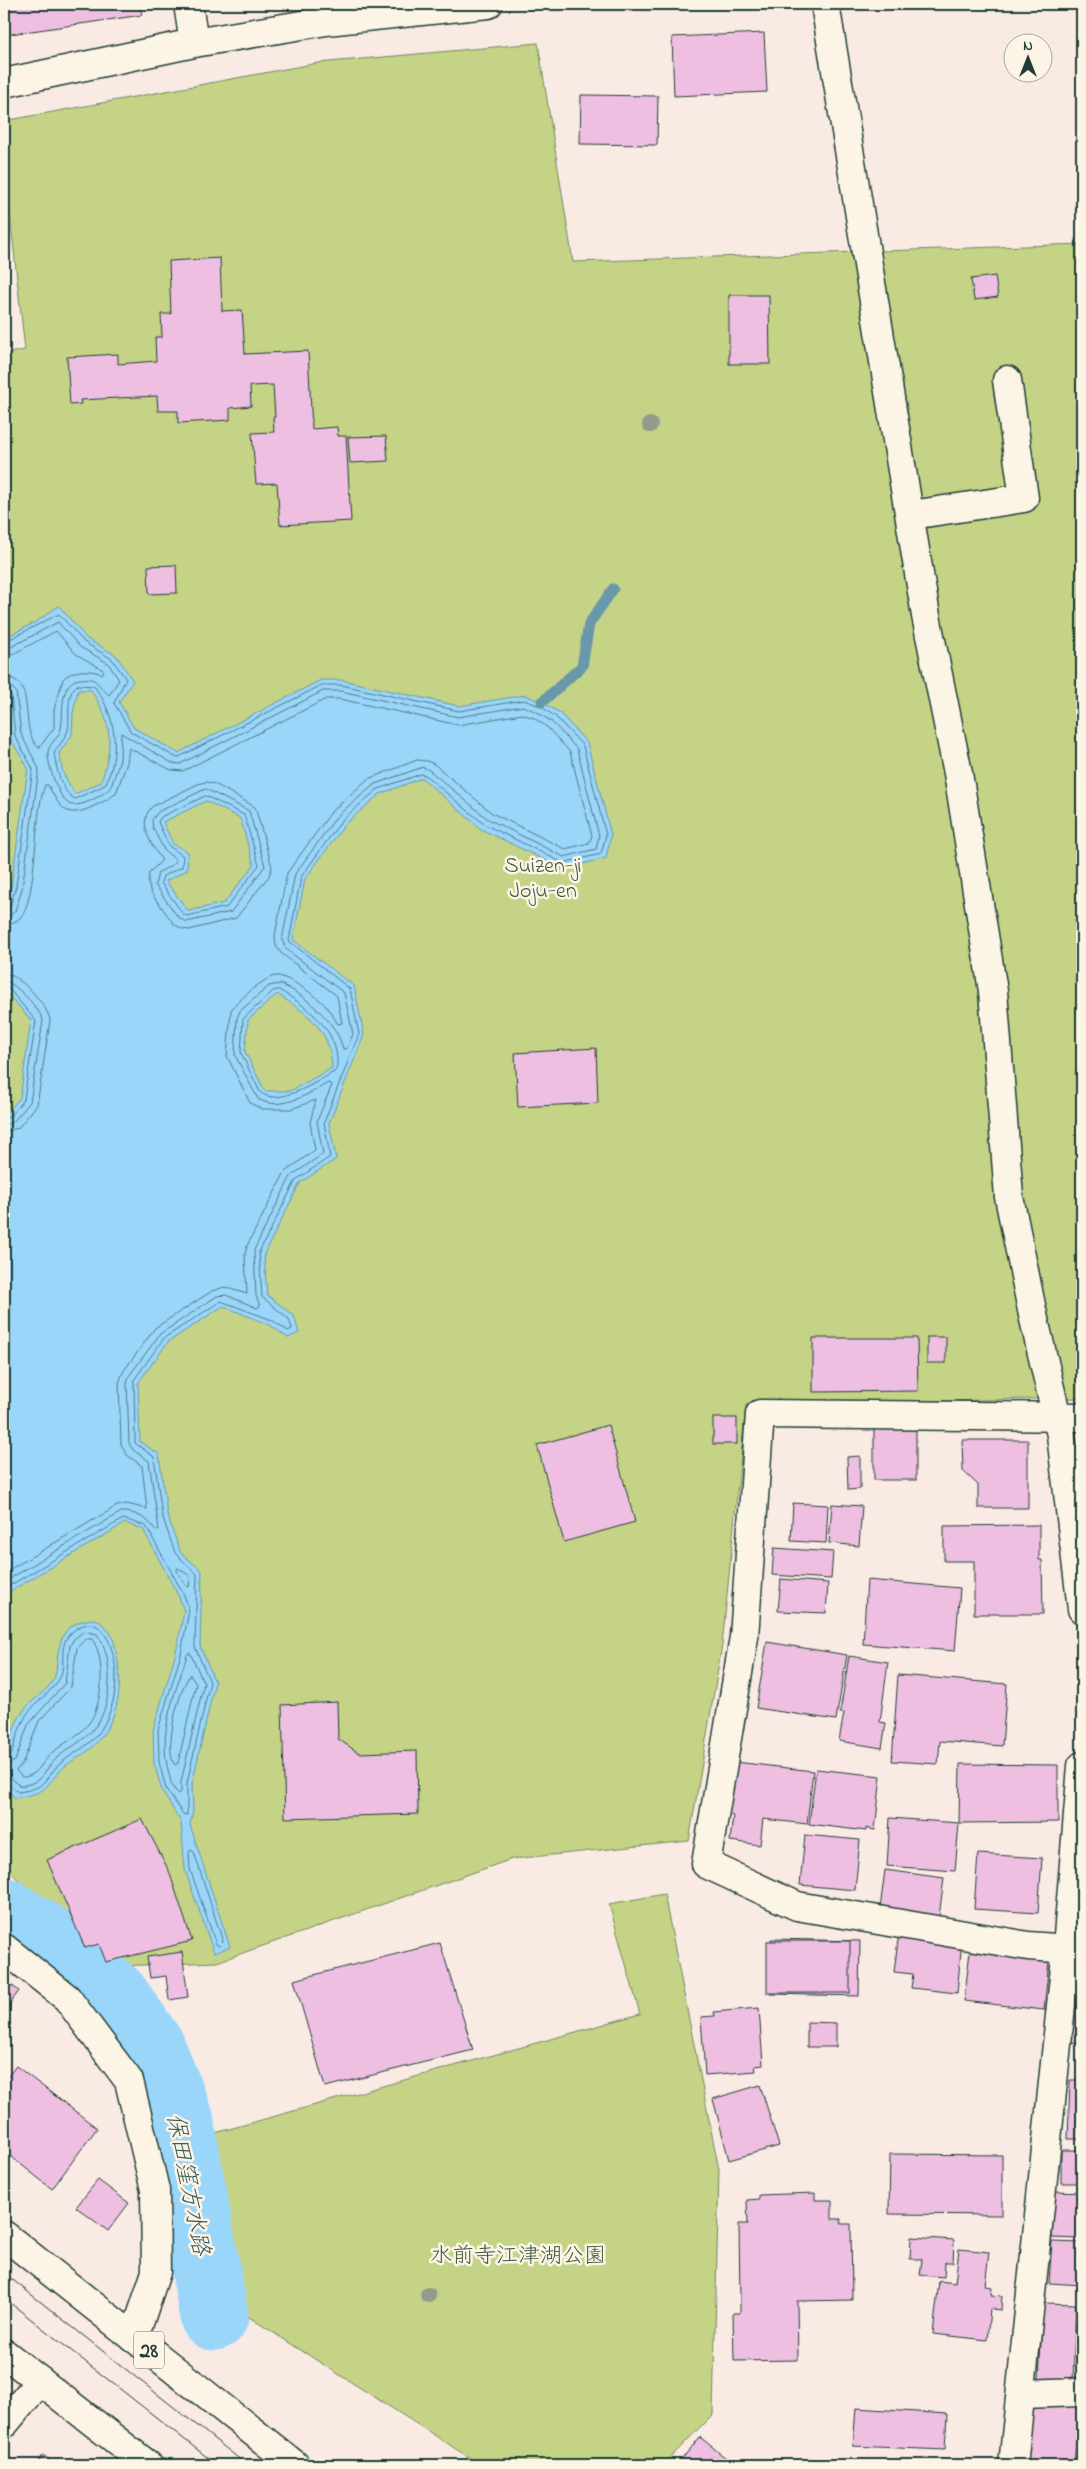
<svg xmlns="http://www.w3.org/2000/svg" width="1086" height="2469" viewBox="0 0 1086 2469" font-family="'Indie Flower','Klee One',sans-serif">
	<rect width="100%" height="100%" fill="#f9eae4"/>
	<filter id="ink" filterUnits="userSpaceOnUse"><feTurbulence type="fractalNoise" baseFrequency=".02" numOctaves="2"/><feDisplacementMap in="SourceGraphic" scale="10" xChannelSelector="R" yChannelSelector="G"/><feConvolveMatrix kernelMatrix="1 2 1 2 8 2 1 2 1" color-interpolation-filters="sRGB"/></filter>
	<g filter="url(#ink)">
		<g fill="#c5d387" stroke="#72885e">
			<polygon points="538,43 573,262 1082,244 1082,1398 746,1405 722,1645 689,1841 512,1859 217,1962 95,1967 4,1864 4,354 25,350 4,161 4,121 318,63"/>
			<polygon points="664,1894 719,2170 713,2414 663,2465 481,2465 241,2312 215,2133 640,2014 609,1904"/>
		</g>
		<g fill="#9ad5fa" stroke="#6998ab" fill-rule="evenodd">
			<path d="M59,606L87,639L116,655L133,681L119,702L134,728L178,753L321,680H342L459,706L525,695L542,702L560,713L587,743L611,835L606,858L563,869L481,829L422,778L380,794L346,823L305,879L293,940L354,986L364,1035L329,1123L336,1159L300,1183L264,1254L267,1295L294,1316L299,1333L288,1338L270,1325L223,1306L168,1342L138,1383L140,1442L159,1454L167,1514L180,1552L202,1571L200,1646L215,1682L192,1784L193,1810L190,1825L230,1947L214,1953L185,1870L181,1822L162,1791L154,1763L153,1730L176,1652L184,1611L179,1597L143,1529L125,1523L4,1595V1115L20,1098L31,1020L4,990L5,908L11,886L28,768L10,738L4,670V638L34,623ZM78,690H91C113,723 113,745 101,782L75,794L63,773L59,753L72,735L73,713ZM206,801L240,818L254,865L224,903L188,911L166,881L187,870L188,852L173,844L163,822ZM277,994C308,1014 331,1029 332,1068L290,1091H265L245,1052L248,1020Z"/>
			<path d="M95,1619C111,1628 114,1639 117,1656C124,1691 117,1725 89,1750C82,1756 72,1760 64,1767C42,1789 50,1792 15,1798L4,1786C5,1758 9,1726 29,1704C37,1697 52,1686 55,1676C57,1672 56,1666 57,1661C60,1635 66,1621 95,1619Z"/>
		</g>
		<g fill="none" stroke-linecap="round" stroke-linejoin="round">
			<g stroke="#507a83" stroke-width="1">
				<polyline points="4,642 59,614 84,642 112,659 126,679 114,703 131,732 177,758 322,685 342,685 459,711 524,700 540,706 556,717 583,746 606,835 601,854 563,863 484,824 425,775 421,774 378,789 342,820 301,877 289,941 350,989 359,1034 324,1122 330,1157 296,1180 259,1252 262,1297 289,1319 292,1329 288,1331 272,1320 221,1301 164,1338 134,1380 135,1443 154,1457 162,1515 175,1553 197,1574 195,1647 210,1682 187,1783 187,1815 183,1814 166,1789 159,1762 158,1730 181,1654 189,1610 184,1595 146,1526 123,1519 4,1589"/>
				<path d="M4,648L11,647L58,622L80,647L108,663L119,680L109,695C94,684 100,675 75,680C59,688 64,714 61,729C59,738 49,743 48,752C47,764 59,799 69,804C79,809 104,795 111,787L120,760L121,733L172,763L180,764L323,691H341L458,717L523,706L537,712L552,722L577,749L599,836L596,849L564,857L488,819L429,770L423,767L375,784L337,816L295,874L282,940L286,949L344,993L353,1034L347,1048L343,1049C337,1022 304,994 280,984L269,986L240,1011L237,1018L235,1055L258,1099C281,1112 308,1094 328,1083L332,1085L317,1121L323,1154L291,1176L254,1250L256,1296L260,1306L257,1308L226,1295L217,1296L160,1334L129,1376L127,1383L129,1443L133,1450L149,1461L159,1530L156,1531C149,1519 135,1511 121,1512L4,1582"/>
				<path d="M4,656L13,654L56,631L76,654L102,669L104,672L102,674C89,669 73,669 63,679L54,710V728L39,748C17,730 39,678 4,677"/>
				<polyline points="4,684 11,686 16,692 21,734 39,769 22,889 15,911 11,915 4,917"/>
				<path d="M78,685L94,686C116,714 121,753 105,785L75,799C61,793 56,766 54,753C57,746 64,741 67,733C72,721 63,693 78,685Z"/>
				<polyline points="4,691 8,691 11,695 15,736 33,769 16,886 10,907 4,910"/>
				<path d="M206,782L215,784L255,807L272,867L269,876L236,918L189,930L182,929L174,924L151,893L148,883L149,873L162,860C151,845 136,821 153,806L198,784Z"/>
				<polygon points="206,789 249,811 265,866 231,912 186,922 178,917 155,885 158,873 175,863 176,860 164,850 153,828 152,820 158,812"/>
				<polygon points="206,796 244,815 259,865 227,907 187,916 183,914 161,883 163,876 182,867 183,856 169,846 158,822 161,817"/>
				<path d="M4,924C10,924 16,922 21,917C38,895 33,815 45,785H48C60,807 65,820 92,807C100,803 109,800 116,793L127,763L129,748L171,770L183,771L326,699H340L458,725L522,714L534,718L547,727L570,752L592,836L589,843L565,849L492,813L434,764L427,761L417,760L368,779L332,811L287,873L275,936L276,946L282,954L337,996L342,1023L338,1024C334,1018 330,1011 325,1005C318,997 287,975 276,976C265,976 238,1001 231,1010L227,1056L250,1103L262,1109H291L316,1100L310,1122L315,1150L285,1172L247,1246L245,1255L247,1294L224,1287L212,1291L155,1328L123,1372L119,1383L121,1444L127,1455L142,1466L147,1509L127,1504L117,1506L4,1573"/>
				<path d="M4,973C19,974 49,1006 50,1021L37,1105L18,1128L4,1132"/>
				<path d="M4,981C15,982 41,1010 43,1021L30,1102L13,1122L4,1125"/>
				<polyline points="4,987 9,989 36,1021 24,1099 9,1117 4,1118"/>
				<path d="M279,990C305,1005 334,1026 337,1058C337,1064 338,1068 334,1072C318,1081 277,1108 260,1092L241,1053L243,1019L273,991Z"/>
				<polygon points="178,1568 190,1576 189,1587 186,1586 177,1571"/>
				<path d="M86,1639H92C106,1658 103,1705 89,1723C79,1736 65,1742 53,1752C42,1761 38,1777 22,1777L16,1771L23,1762L39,1721L71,1687L77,1648Z"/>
				<path d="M190,1653L204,1683L181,1782V1792L179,1794C172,1789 171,1782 169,1774C157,1732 175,1695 187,1655Z"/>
				<path d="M190,1675L196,1684L178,1763L175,1765C163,1751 179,1688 190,1675Z"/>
				<path d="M4,1760L11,1756C15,1742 19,1727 27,1714C36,1702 50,1693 58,1681C68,1668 57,1646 70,1634C102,1603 116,1652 116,1677C116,1695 111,1713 102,1728C93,1744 76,1751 62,1762C42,1779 49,1788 18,1792L8,1784L4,1783"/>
				<path d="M4,1766L15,1761L28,1725L65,1683L70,1646L73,1640L84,1631L97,1634C114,1656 113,1707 94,1728C84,1741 70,1747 58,1757C42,1771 44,1783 20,1786L11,1778L4,1777"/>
				<polygon points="191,1850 194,1852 223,1942 219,1946 216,1944 190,1869 189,1853"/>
			</g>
			<polyline stroke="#6998ab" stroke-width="11" points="542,702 582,666 589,624 613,589"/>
			<polyline stroke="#9ad5fa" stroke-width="69" points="4,1912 50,1941 114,1995 151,2048 179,2118 214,2316"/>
		</g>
		<g fill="#efbfe2" stroke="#1f3d34">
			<polygon points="4,4 139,4 142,15 4,35"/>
			<polygon points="764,33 767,92 674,96 672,37"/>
			<polygon points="581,95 658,96 657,145 580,144"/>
			<polygon points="220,258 222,311 242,310 245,354 308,351 312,429 337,427 338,436 346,436 351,521 280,525 277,483 256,484 252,433 274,432 273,417 275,417 273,385 250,386 251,406 230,408 230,420 178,423 178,411 158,411 157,396 80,400 81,404 70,405 67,357 118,354 118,364 156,361 155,337 162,337 161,314 171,314 169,261"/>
			<polygon points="995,276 998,297 974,300 971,279"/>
			<polygon points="729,295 769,295 770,364 729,364"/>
			<polygon points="386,436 388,461 350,463 348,437"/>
			<polygon points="176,565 177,593 149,594 148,566"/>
			<polygon points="596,1048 598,1103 518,1107 515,1053"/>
			<rect x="927" y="1337" width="19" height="26"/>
			<polygon points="813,1338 917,1338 918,1391 813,1392"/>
			<rect x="713" y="1418" width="24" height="26"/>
			<polygon points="608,1425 635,1522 564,1542 537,1445"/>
			<rect x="874" y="1427" width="42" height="53"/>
			<polygon points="962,1440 1028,1440 1028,1508 978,1508 978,1485 963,1471"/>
			<polygon points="860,1456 860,1489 848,1490 847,1457"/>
			<polygon points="793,1503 828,1505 826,1543 791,1541"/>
			<polygon points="832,1504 862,1506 859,1546 829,1543"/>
			<polygon points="1039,1525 1039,1560 1042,1560 1043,1614 974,1614 974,1561 944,1561 944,1526"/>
			<polygon points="774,1548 833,1552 831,1579 772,1575"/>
			<polygon points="781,1579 828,1583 826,1613 778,1611"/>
			<polygon points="867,1580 960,1588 955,1651 863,1644"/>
			<polygon points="767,1642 847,1655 836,1720 756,1708"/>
			<polygon points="849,1656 888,1662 880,1722 886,1723 882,1748 839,1741 844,1713 840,1713"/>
			<polygon points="898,1675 1007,1684 1002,1746 940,1741 938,1764 892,1761"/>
			<polygon points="337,1702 338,1739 359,1753 417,1751 418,1814 285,1818 282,1705"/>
			<polygon points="735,1762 813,1771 807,1824 763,1819 760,1845 730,1841 733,1816 729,1815"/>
			<polygon points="960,1764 1058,1765 1058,1822 959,1823"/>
			<polygon points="816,1769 881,1776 875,1830 866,1828 866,1831 809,1824"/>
			<polygon points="890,1818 959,1823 955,1871 887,1866"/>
			<polygon points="142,1819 169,1871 192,1941 106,1962 99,1944 85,1948 47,1860"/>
			<polygon points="805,1835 860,1840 855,1890 800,1885"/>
			<polygon points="978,1854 1042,1858 1038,1913 974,1909"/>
			<polygon points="885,1870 944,1878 939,1917 880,1909"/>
			<polygon points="899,1932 962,1940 957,1993 911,1988 913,1974 894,1972"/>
			<polygon points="771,1939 860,1941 859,1996 770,1994"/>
			<rect x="767" y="1941" width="83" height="52"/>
			<polygon points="440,1943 473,2050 325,2087 294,1980"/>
			<polygon points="971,1943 1050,1951 1044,2010 964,2001"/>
			<polygon points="182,1952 188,1997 169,2000 166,1976 150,1978 147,1957"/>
			<polygon points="1073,1958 1082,1958 1082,1984 1071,1983"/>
			<polygon points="4,1980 19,1991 4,2011"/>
			<polygon points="1072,1989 1082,1989 1082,2044 1070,2043"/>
			<polygon points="759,2008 763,2065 755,2066 756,2071 705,2075 701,2017 715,2016 714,2012"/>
			<polygon points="807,2022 836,2023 836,2047 807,2047"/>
			<polygon points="16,2066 97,2128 52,2189 4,2151 4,2081"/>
			<polygon points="1070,2080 1082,2080 1082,2139 1068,2139"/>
			<polygon points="760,2085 779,2146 729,2160 713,2099"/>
			<rect x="1061" y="2150" width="21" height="33"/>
			<polygon points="890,2154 1002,2155 1002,2215 889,2214"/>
			<polygon points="98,2180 129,2203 108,2231 76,2207"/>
			<polygon points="1055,2191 1082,2192 1082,2239 1052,2238"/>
			<polygon points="815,2193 815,2200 832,2200 832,2219 841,2219 841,2224 851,2224 852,2300 797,2301 798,2360 734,2361 733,2313 740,2313 740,2300 739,2224 748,2224 747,2200 759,2199 759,2195"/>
			<polygon points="911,2237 954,2240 953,2262 945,2262 944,2277 920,2275 922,2259 910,2259"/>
			<polygon points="1052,2242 1082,2243 1082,2285 1049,2283"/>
			<polygon points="959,2249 989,2252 985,2286 992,2287 991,2295 1002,2296 1001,2310 990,2309 987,2340 933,2334 939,2281 955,2283"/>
			<polygon points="1043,2303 1076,2304 1073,2380 1039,2379"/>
			<polygon points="1077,2305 1082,2305 1082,2352 1075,2351"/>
			<polygon points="1029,2403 1079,2407 1074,2465 1024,2465"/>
			<polygon points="856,2408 947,2414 945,2450 853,2446"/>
			<polygon points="700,2437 727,2459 722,2465 677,2465"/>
			<polygon points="43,2455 56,2465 37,2465"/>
		</g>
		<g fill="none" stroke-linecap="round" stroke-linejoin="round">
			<g stroke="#1f3d34" stroke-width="31">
				<g id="minor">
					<polyline points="188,4 194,43"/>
					<polyline points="825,4 926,616 958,773 993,991 1009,1197 1033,1315 1061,1435 1082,1609"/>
					<polyline points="4,83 194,43 326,21 488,4"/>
					<polyline points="911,515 1024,498 1007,380"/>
					<polyline points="1082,1417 760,1414 744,1637 706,1864 797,1906 1028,1946 1082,1950"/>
					<polyline points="4,1948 67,1998 129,2081 155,2190 156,2272 134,2338"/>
					<polyline points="1021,2394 1082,2392"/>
					<polyline points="4,2424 40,2381"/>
					<polyline points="1013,2465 1067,1948 1082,1766"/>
				</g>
			</g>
			<g stroke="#1f3d34" stroke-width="31">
				<g id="major">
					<polyline points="4,2235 295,2465"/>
					<polyline points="4,2353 148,2465"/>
				</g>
			</g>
			<use href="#minor" stroke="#fcf5e5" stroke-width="28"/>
			<use href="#major" stroke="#fcf5e5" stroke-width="28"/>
			<g stroke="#1f3d34" stroke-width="1">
				<polyline points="4,2273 247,2465"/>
				<polyline points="4,2298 217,2465"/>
			</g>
		</g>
		<g fill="#939b8d">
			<circle cx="650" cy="425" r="8"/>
			<circle cx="428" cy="2295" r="8"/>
		</g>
	</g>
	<g text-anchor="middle" stroke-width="5" stroke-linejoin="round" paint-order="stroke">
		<rect fill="#fcf5e5" stroke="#617469" stroke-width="1" x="134" y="2331.5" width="30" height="37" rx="4"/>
		<g font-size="21" font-weight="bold" fill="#1f3d34">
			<text x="149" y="2357">28</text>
		</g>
		<g font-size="22" fill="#405b45" stroke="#fcf5e5">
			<text x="543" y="872">Suizen-ji<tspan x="543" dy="25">Joju-en</tspan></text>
			<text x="518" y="2262">水前寺江津湖公園</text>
		</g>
		<g font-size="24" font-style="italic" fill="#385b5c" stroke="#fcf5e5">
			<text transform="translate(189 2184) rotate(79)" y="8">保田窪方水路</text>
		</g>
	</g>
	<rect width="1086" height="2469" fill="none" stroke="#fcf5e5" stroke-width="20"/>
	<rect x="10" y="10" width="1066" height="2449" fill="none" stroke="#1f3d34" stroke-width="2" filter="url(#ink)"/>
	<g transform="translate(1028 58)"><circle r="24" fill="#fcf5e5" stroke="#a4ab9e"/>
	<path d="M0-4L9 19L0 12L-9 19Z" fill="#1f3d34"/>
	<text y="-8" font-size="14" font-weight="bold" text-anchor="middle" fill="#1f3d34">N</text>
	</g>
</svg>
